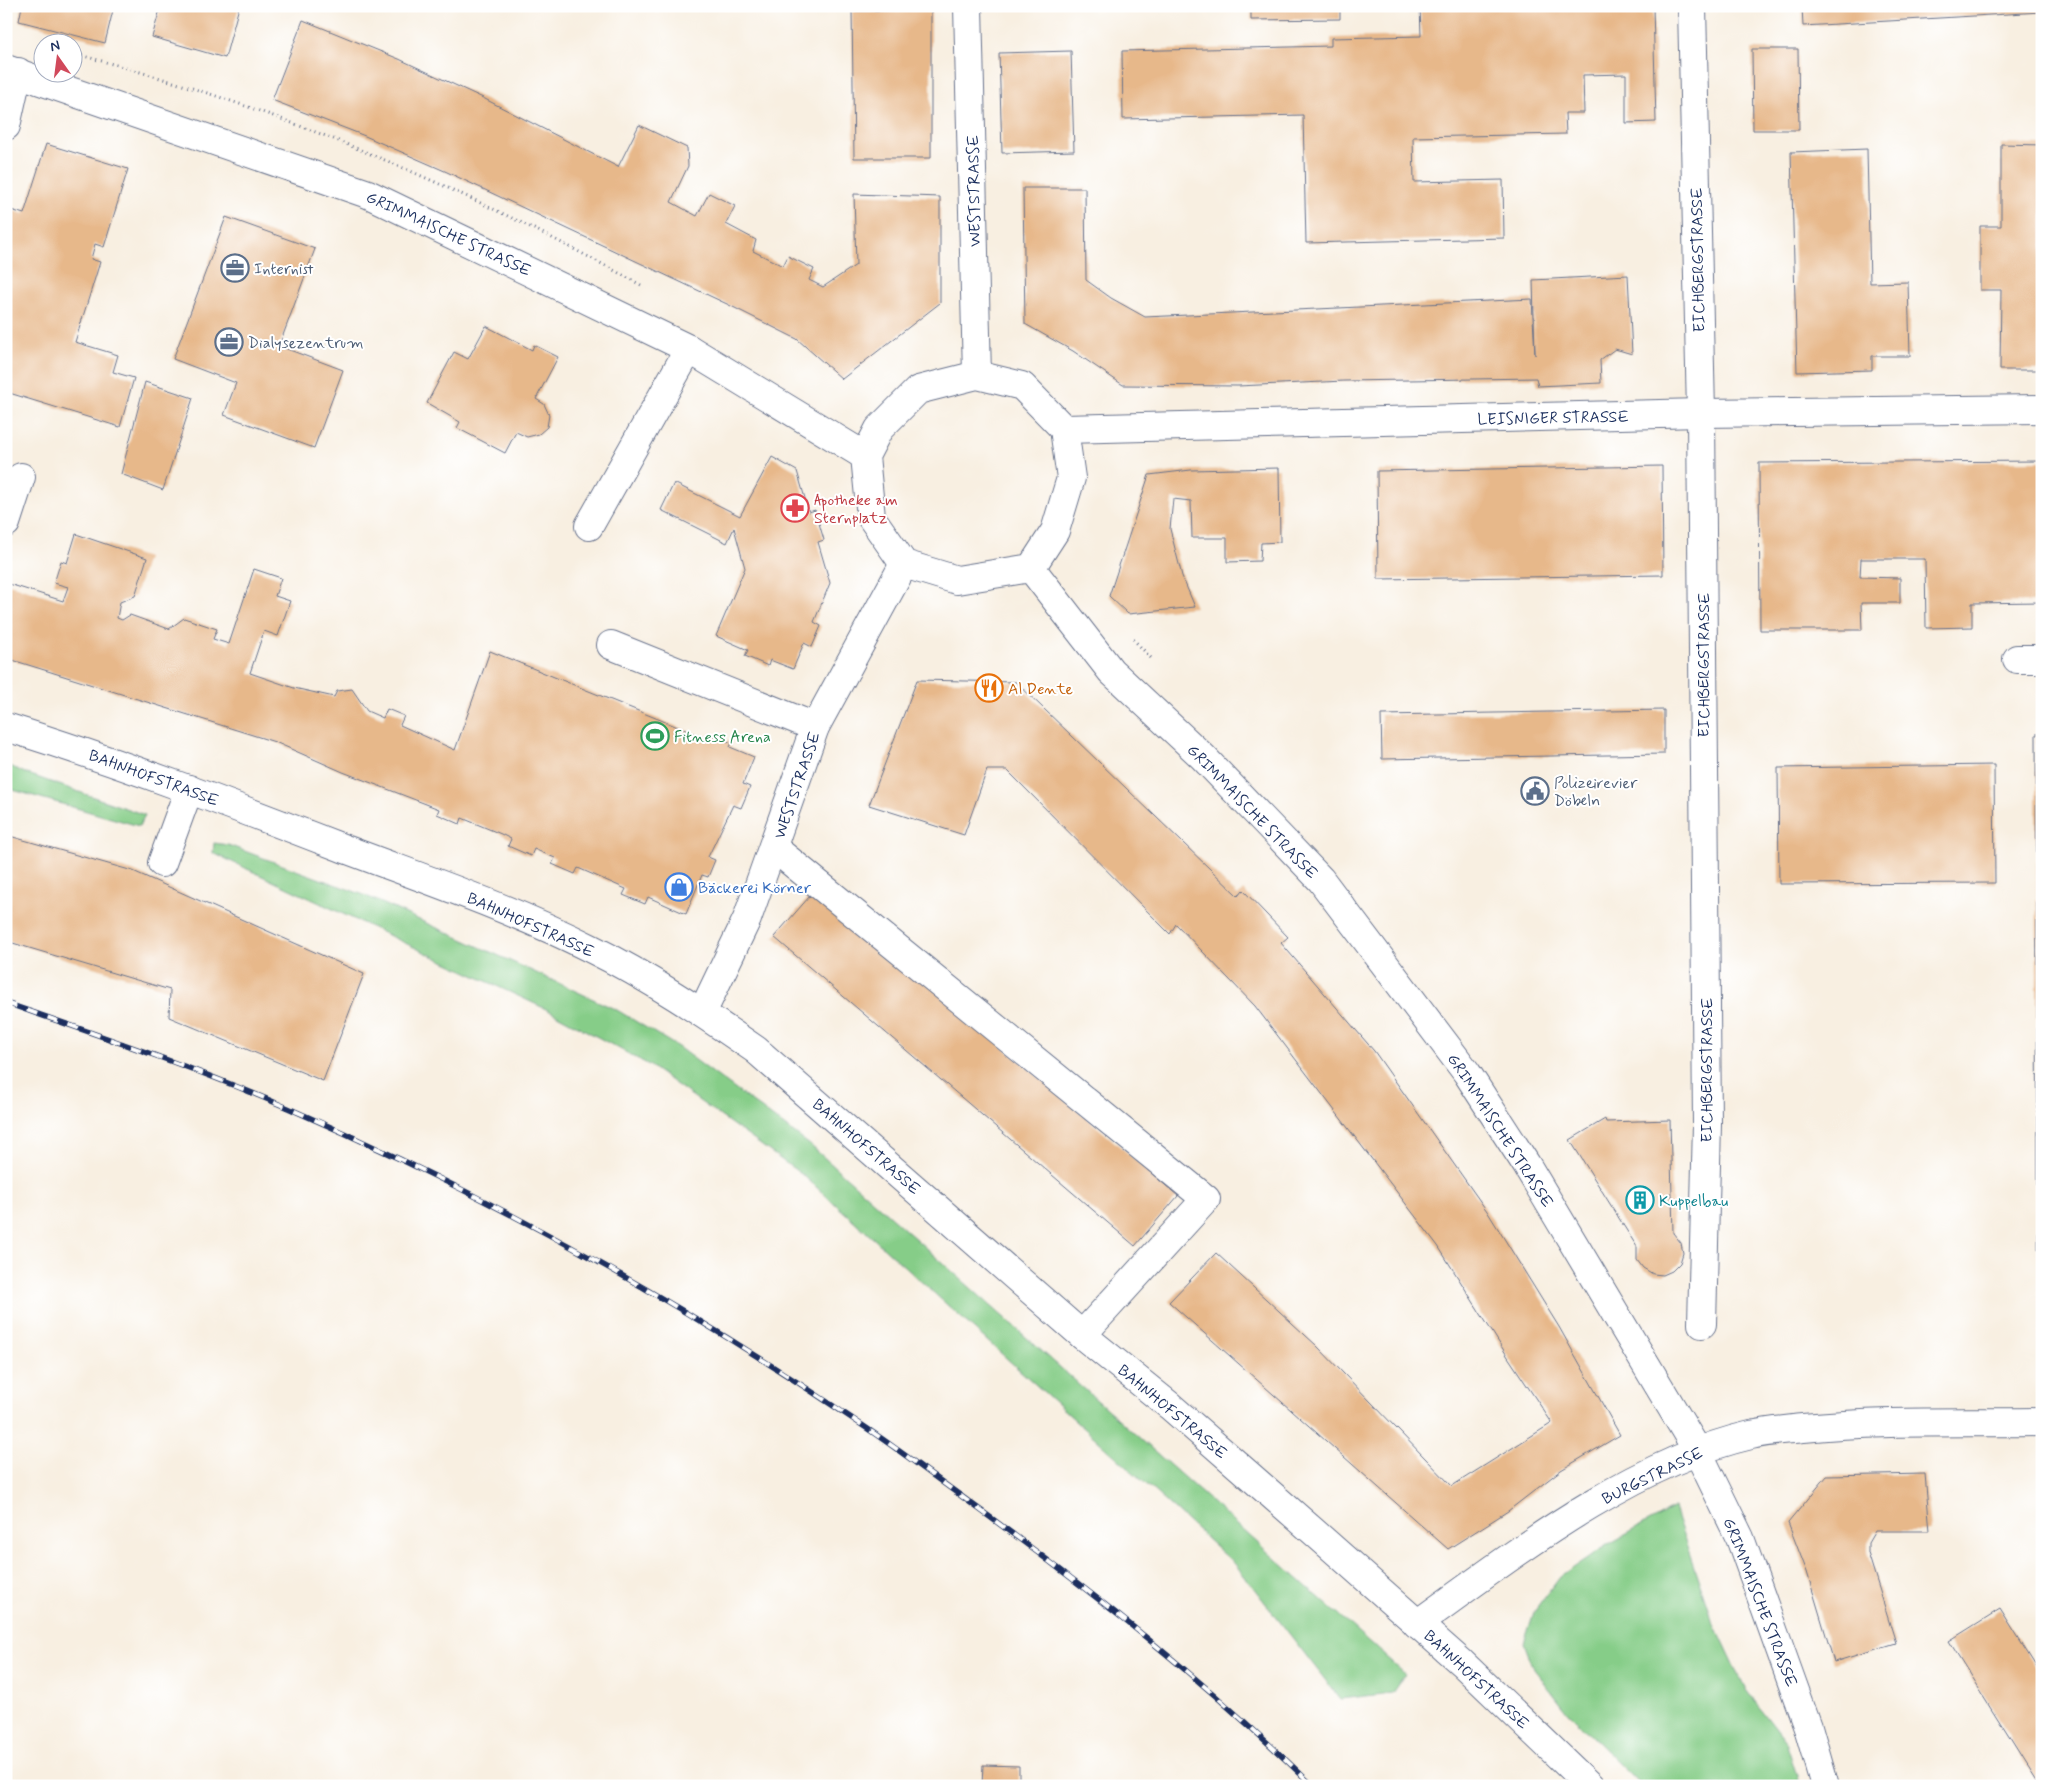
<svg xmlns="http://www.w3.org/2000/svg" width="2048" height="1792" viewBox="0 0 2048 1792" font-family="Mynerve,sans-serif">
	<rect width="100%" height="100%" fill="#fff"/>
	<filter id="ink" filterUnits="userSpaceOnUse"><feTurbulence type="fractalNoise" baseFrequency=".02" numOctaves="2"/><feDisplacementMap in="SourceGraphic" scale="10" xChannelSelector="R" yChannelSelector="G"/><feConvolveMatrix kernelMatrix="1 2 1 2 8 2 1 2 1" color-interpolation-filters="sRGB"/></filter>
	<filter id="wash" filterUnits="userSpaceOnUse"><feTurbulence type="fractalNoise" baseFrequency=".0096" numOctaves="4" result="noise"/><feDisplacementMap in="SourceGraphic" scale="20" xChannelSelector="R" yChannelSelector="G"/><feGaussianBlur stdDeviation="1.12" result="paint"/><feColorMatrix in="noise" values="0 0 0 0 0 0 0 0 0 0 0 0 0 0 0 0 0 1.4 0 .05"/><feComposite in="paint" operator="in"/></filter>
	<g filter="url(#wash)">
		<rect width="100%" height="100%" fill="#f8efe1"/>
		<g fill="#86cd88" stroke="#507e73">
			<polygon points="6,764 25,773 145,815 139,826 6,788"/>
			<polygon points="214,843 228,845 364,895 495,954 617,1010 678,1047 810,1145 1405,1674 1392,1693 1340,1699 1235,1564 804,1176 649,1065 548,1010 213,853"/>
			<polygon points="1674,1508 1709,1611 1746,1690 1786,1742 1798,1779 1797,1786 1642,1786 1569,1714 1534,1669 1524,1643 1534,1612 1560,1577 1607,1545"/>
		</g>
		<g id="blocks">
			<g fill="#e7b88a">
				<polygon points="22,6 114,6 105,43 19,21"/>
				<polygon points="161,6 239,7 225,58 152,37"/>
				<polygon points="1251,6 1340,6 1340,19 1251,20"/>
				<polygon points="1420,6 1653,6 1656,122 1626,123 1626,74 1583,75 1584,113 1565,113 1566,134 1413,137 1414,182 1503,180 1504,238 1306,243 1303,115 1123,119 1122,51 1331,46 1331,38 1421,36"/>
				<polygon points="1802,6 2042,6 2042,12 1803,26"/>
				<polygon points="931,10 931,158 854,158 852,11"/>
				<polygon points="303,20 399,59 483,98 618,167 639,125 687,148 688,166 671,202 697,216 709,193 735,206 726,224 756,240 753,251 783,266 788,256 814,269 809,280 823,287 856,265 854,194 940,197 940,303 842,379 797,339 727,304 447,172 365,136 272,100"/>
				<polygon points="1752,49 1798,49 1799,130 1753,130"/>
				<polygon points="1071,51 1074,151 1002,153 999,53"/>
				<polygon points="46,144 128,169 104,247 95,244 91,259 100,262 75,342 118,355 113,372 134,378 120,427 6,392 6,296 9,286 6,286 6,225 11,210 24,214"/>
				<polygon points="2001,144 2042,145 2042,370 2000,370 2001,290 1980,290 1980,226 2001,226"/>
				<polygon points="1867,149 1870,283 1908,282 1910,356 1872,356 1872,370 1797,372 1791,152"/>
				<polygon points="1023,188 1085,188 1086,280 1111,298 1145,317 1532,299 1535,355 1533,280 1628,275 1632,354 1615,349 1600,360 1601,383 1538,386 1536,378 1344,381 1238,386 1123,385 1073,351 1025,324"/>
				<polygon points="226,217 315,249 279,346 343,370 314,448 224,415 236,383 173,359"/>
				<polygon points="486,326 532,350 534,345 558,357 536,399 544,404 549,415 547,427 539,434 527,437 516,432 505,453 457,428 460,422 427,403 454,352 468,359"/>
				<polygon points="145,382 193,398 163,490 121,474"/>
				<polygon points="772,457 797,471 809,512 815,510 824,540 818,542 830,583 814,622 821,626 812,647 804,643 793,669 770,660 768,666 745,656 748,650 716,636 745,568 734,528 727,543 661,510 674,483 740,516"/>
				<polygon points="2042,461 2042,602 1972,603 1972,627 1926,628 1925,559 1861,559 1860,577 1900,578 1900,603 1861,603 1862,630 1760,630 1759,463"/>
				<polygon points="1662,466 1663,575 1378,579 1377,471"/>
				<polygon points="1279,468 1280,542 1261,543 1260,561 1227,562 1227,538 1192,538 1191,501 1173,499 1170,529 1182,576 1195,607 1128,614 1109,596 1149,475 1191,470"/>
				<polygon points="76,534 147,558 135,596 120,602 117,618 122,620 130,615 169,629 184,618 217,629 213,639 229,644 254,569 281,578 275,596 290,601 278,636 264,631 250,673 294,688 334,697 337,691 352,689 367,711 383,718 387,709 404,716 400,725 455,750 490,651 710,740 712,735 732,743 730,747 754,757 743,784 750,787 741,808 733,805 708,857 715,860 708,877 702,875 686,914 648,897 645,904 623,895 626,889 578,868 575,874 552,864 555,858 534,849 531,856 508,846 511,839 501,834 462,818 460,824 437,814 439,809 343,772 275,742 6,658 6,583 63,601 68,587 54,583 61,561 67,563"/>
				<polygon points="917,680 1016,682 1238,896 1243,890 1288,937 1281,943 1374,1051 1487,1211 1559,1327 1620,1435 1561,1470 1508,1511 1448,1549 1169,1302 1216,1253 1317,1346 1452,1486 1552,1423 1508,1357 1438,1246 1255,1006 1176,924 1170,934 1007,770 987,770 964,835 869,805"/>
				<polygon points="1664,710 1664,754 1382,759 1381,715"/>
				<polygon points="2036,734 2042,734 2042,1250 2038,1250"/>
				<polygon points="1994,765 1995,883 1779,884 1778,768"/>
				<polygon points="6,835 133,871 364,974 323,1081 169,1017 170,990 6,941"/>
				<polygon points="817,888 1178,1196 1135,1246 774,937"/>
				<polygon points="1605,1119 1606,1122 1670,1120 1673,1233 1681,1243 1683,1253 1680,1263 1672,1271 1663,1275 1653,1274 1643,1268 1637,1260 1637,1247 1570,1140"/>
				<polygon points="1925,1474 1930,1531 1875,1531 1868,1543 1868,1553 1896,1643 1834,1662 1807,1572 1788,1523 1827,1476"/>
				<polygon points="2000,1609 2042,1676 2042,1786 2040,1786 1949,1641"/>
				<polygon points="983,1765 1019,1766 1019,1786 982,1786"/>
			</g>
		</g>
	</g>
	<g filter="url(#ink)">
		<use href="#blocks" fill-opacity="0" stroke="#68728c" stroke-width="1"/>
		<g fill="none" stroke-linecap="round" stroke-linejoin="round">
			<g stroke="#68728c" stroke-width="30">
				<g id="minor">
					<polyline points="968,6 977,375"/>
					<polyline points="1692,6 1701,413 1707,1124 1702,1324"/>
					<polyline points="6,69 368,194 689,349 865,456"/>
					<polyline points="6,126 18,72"/>
					<polygon points="977,375 1022,386 1064,429 1071,478 1055,531 1031,568 957,580 904,564 871,517 865,456 879,429 918,390"/>
					<polyline points="1064,429 1701,413 2042,409"/>
					<polyline points="6,523 21,477"/>
					<polyline points="589,526 689,349"/>
					<polyline points="1031,568 1111,671 1203,757 1321,880 1467,1073 1526,1164 1697,1450 1740,1538 1808,1727 1825,1786"/>
					<polyline points="611,645 815,727"/>
					<polyline points="2017,659 2042,659"/>
					<polyline points="774,848 1206,1199 1082,1335"/>
					<polyline points="162,863 189,789"/>
					<polyline points="702,1013 747,919 815,727 904,564"/>
				</g>
			</g>
			<g stroke="#68728c" stroke-width="30">
				<g id="major">
					<path d="M6,727C119,762 229,804 340,847C424,879 511,908 592,949C649,977 704,1014 756,1050L1082,1335L1170,1406L1314,1532L1462,1663L1590,1786"/>
					<path d="M1417,1624C1514,1554 1633,1462 1751,1435C1768,1431 1786,1430 1803,1428C1882,1420 1963,1423 2042,1422"/>
				</g>
			</g>
			<g stroke="#68728c" stroke-width="3" stroke-dasharray="1 4" stroke-linecap="butt">
				<path d="M72,53C272,105 461,186 641,285"/>
				<polyline points="1133,639 1151,658"/>
			</g>
			<use href="#minor" stroke="#fff" stroke-width="28"/>
			<use href="#major" stroke="#fff" stroke-width="28"/>
			<g stroke="#1b2f5e" stroke-width="5.5">
				<path id="rail" d="M6,1003C101,1036 196,1068 288,1108C488,1195 681,1302 862,1425C898,1449 933,1476 968,1501C1089,1589 1206,1681 1313,1786"/>
			</g>
			<use href="#rail" stroke="#fff" stroke-width="4" stroke-dasharray="11" stroke-linecap="butt"/>
		</g>
	</g>
	<defs>
		<g id="office-ring" transform="scale(1.4375)"><circle r="9.5" fill="#fff" stroke="#5c6f8a" stroke-width="1.5"/><path d="M-6-3h4V-5.5h4V-3h4V5H-6ZM-1-4.5V-3h2v-1.5ZM-6 0V1H6V0Z" fill="#5c6f8a"/></g>
		<g id="pharmacy-ring" transform="scale(1.4375)"><circle r="9.5" fill="#fff" stroke="#e0444e" stroke-width="1.5"/><path d="M-2-6h4v4h4v4h-4v4h-4v-4h-4v-4h4Z" fill="#e0444e"/></g>
		<g id="restaurant-ring" transform="scale(1.4375)"><circle r="9.5" fill="#fff" stroke="#e8710a" stroke-width="1.5"/><path d="M-5-6h1v4h1v-4h1v4h1v-4h1v5L-1.5 .5V6h-2V.5L-5-1ZM5-6V6H3V1.5H1.5Q1.5-4 5-6Z" fill="#e8710a"/></g>
		<g id="stadium-ring" transform="scale(1.4375)"><circle r="9.5" fill="#fff" stroke="#2e9e5b" stroke-width="1.5"/><path d="M0-5a6.5 5 0 1 0 0 10a6.5 5 0 1 0 0-10ZM-3.5-1.8h7v3.6h-7Z" fill="#2e9e5b"/></g>
		<g id="civic-ring" transform="scale(1.4375)"><circle r="9.5" fill="#fff" stroke="#5c6f8a" stroke-width="1.5"/><path d="M-.6-6.5H3V-4.5H.6V-3L4-1V1h2V6H-6V1h2V-1L-.6-3ZM-1.2 2.5V6h2.4V2.5Z" fill="#5c6f8a"/></g>
		<g id="shop-ring" transform="scale(1.4375)"><circle r="9.5" fill="#fff" stroke="#3f7fe0" stroke-width="1.5"/><path d="M-5-2.5h2.3a2.7 3.5 0 0 1 5.4 0H5L5.5 6h-11ZM-1.5-2.5h3a1.5 2.3 0 0 0-3 0Z" fill="#3f7fe0"/></g>
		<g id="building-ring" transform="scale(1.4375)"><circle r="9.5" fill="#fff" stroke="#0f9aa8" stroke-width="1.5"/><path d="M-4-6H4V6H1V3H-1V6H-4ZM-2.5-4.3h1.7v1.8h-1.7ZM.8-4.3h1.7v1.8H.8ZM-2.5-1h1.7V.8h-1.7ZM.8-1h1.7V.8H.8Z" fill="#0f9aa8"/></g>
	</defs>
	<g fill-rule="evenodd">
		<use href="#office-ring" x="235" y="268"/>
		<use href="#office-ring" x="229" y="342"/>
		<use href="#pharmacy-ring" x="795" y="508"/>
		<use href="#restaurant-ring" x="989" y="688"/>
		<use href="#stadium-ring" x="655" y="736"/>
		<use href="#civic-ring" x="1535" y="791"/>
		<use href="#shop-ring" x="679" y="887"/>
		<use href="#building-ring" x="1640" y="1200"/>
	</g>
	<g text-anchor="middle" stroke-width="4" stroke-linejoin="round" paint-order="stroke">
		<g font-size="16" fill="#1b2f5e" stroke="#fff">
			<text transform="translate(973 191) rotate(-91)" y="6">WESTSTRASSE</text>
			<text transform="translate(449 233) rotate(25)" y="6">GRIMMAISCHE STRASSE</text>
			<text transform="translate(1697 260) rotate(-91)" y="6">EICHBERGSTRASSE</text>
			<text transform="translate(1553 417) rotate(-1)" y="6">LEISNIGER STRASSE</text>
			<text transform="translate(1703 665) rotate(-90)" y="6">EICHBERGSTRASSE</text>
			<text transform="translate(154 777) rotate(20)" y="6">BAHNHOFSTRASSE</text>
			<text transform="translate(796 785) rotate(-71)" y="6">WESTSTRASSE</text>
			<text transform="translate(1253 811) rotate(46)" y="6">GRIMMAISCHE STRASSE</text>
			<text transform="translate(531 924) rotate(24)" y="6">BAHNHOFSTRASSE</text>
			<text transform="translate(1706 1070) rotate(-90)" y="6">EICHBERGSTRASSE</text>
			<text transform="translate(1501 1130) rotate(57)" y="6">GRIMMAISCHE STRASSE</text>
			<text transform="translate(867 1146) rotate(41)" y="6">BAHNHOFSTRASSE</text>
			<text transform="translate(1173 1411) rotate(40)" y="6">BAHNHOFSTRASSE</text>
			<text transform="translate(1652 1475) rotate(-26)" y="6">BURGSTRASSE</text>
			<text transform="translate(1761 1602) rotate(69)" y="6">GRIMMAISCHE STRASSE</text>
			<text transform="translate(1477 1679) rotate(43)" y="6">BAHNHOFSTRASSE</text>
		</g>
		<g font-size="16" fill="#4e5e75" stroke="#fff" text-anchor="start">
			<text x="254" y="274">Internist</text>
			<text x="248" y="348">Dialysezentrum</text>
			<text x="1554" y="788">Polizeirevier<tspan x="1554" dy="18">Döbeln</tspan></text>
		</g>
		<g font-size="16" fill="#be3a42" stroke="#fff" text-anchor="start">
			<text x="814" y="505">Apotheke am<tspan x="814" dy="18">Sternplatz</tspan></text>
		</g>
		<g font-size="16" fill="#c56008" stroke="#fff" text-anchor="start">
			<text x="1008" y="694">Al Dente</text>
		</g>
		<g font-size="16" fill="#27864d" stroke="#fff" text-anchor="start">
			<text x="674" y="742">Fitness Arena</text>
		</g>
		<g font-size="16" fill="#366cbe" stroke="#fff" text-anchor="start">
			<text x="698" y="893">Bäckerei Körner</text>
		</g>
		<g font-size="16" fill="#0d838f" stroke="#fff" text-anchor="start">
			<text x="1659" y="1206">Kuppelbau</text>
		</g>
	</g>
	<rect width="2048" height="1792" fill="none" stroke="#fff" stroke-width="25"/>
	<g transform="translate(58 58) rotate(346)"><circle r="24" fill="#ffffff" stroke="#a4acbf"/>
	<path d="M0-4L9 19L0 12L-9 19Z" fill="#d1495b"/>
	<text y="-8" font-size="14" font-weight="bold" text-anchor="middle" fill="#1b2f5e">N</text>
	</g>
</svg>
